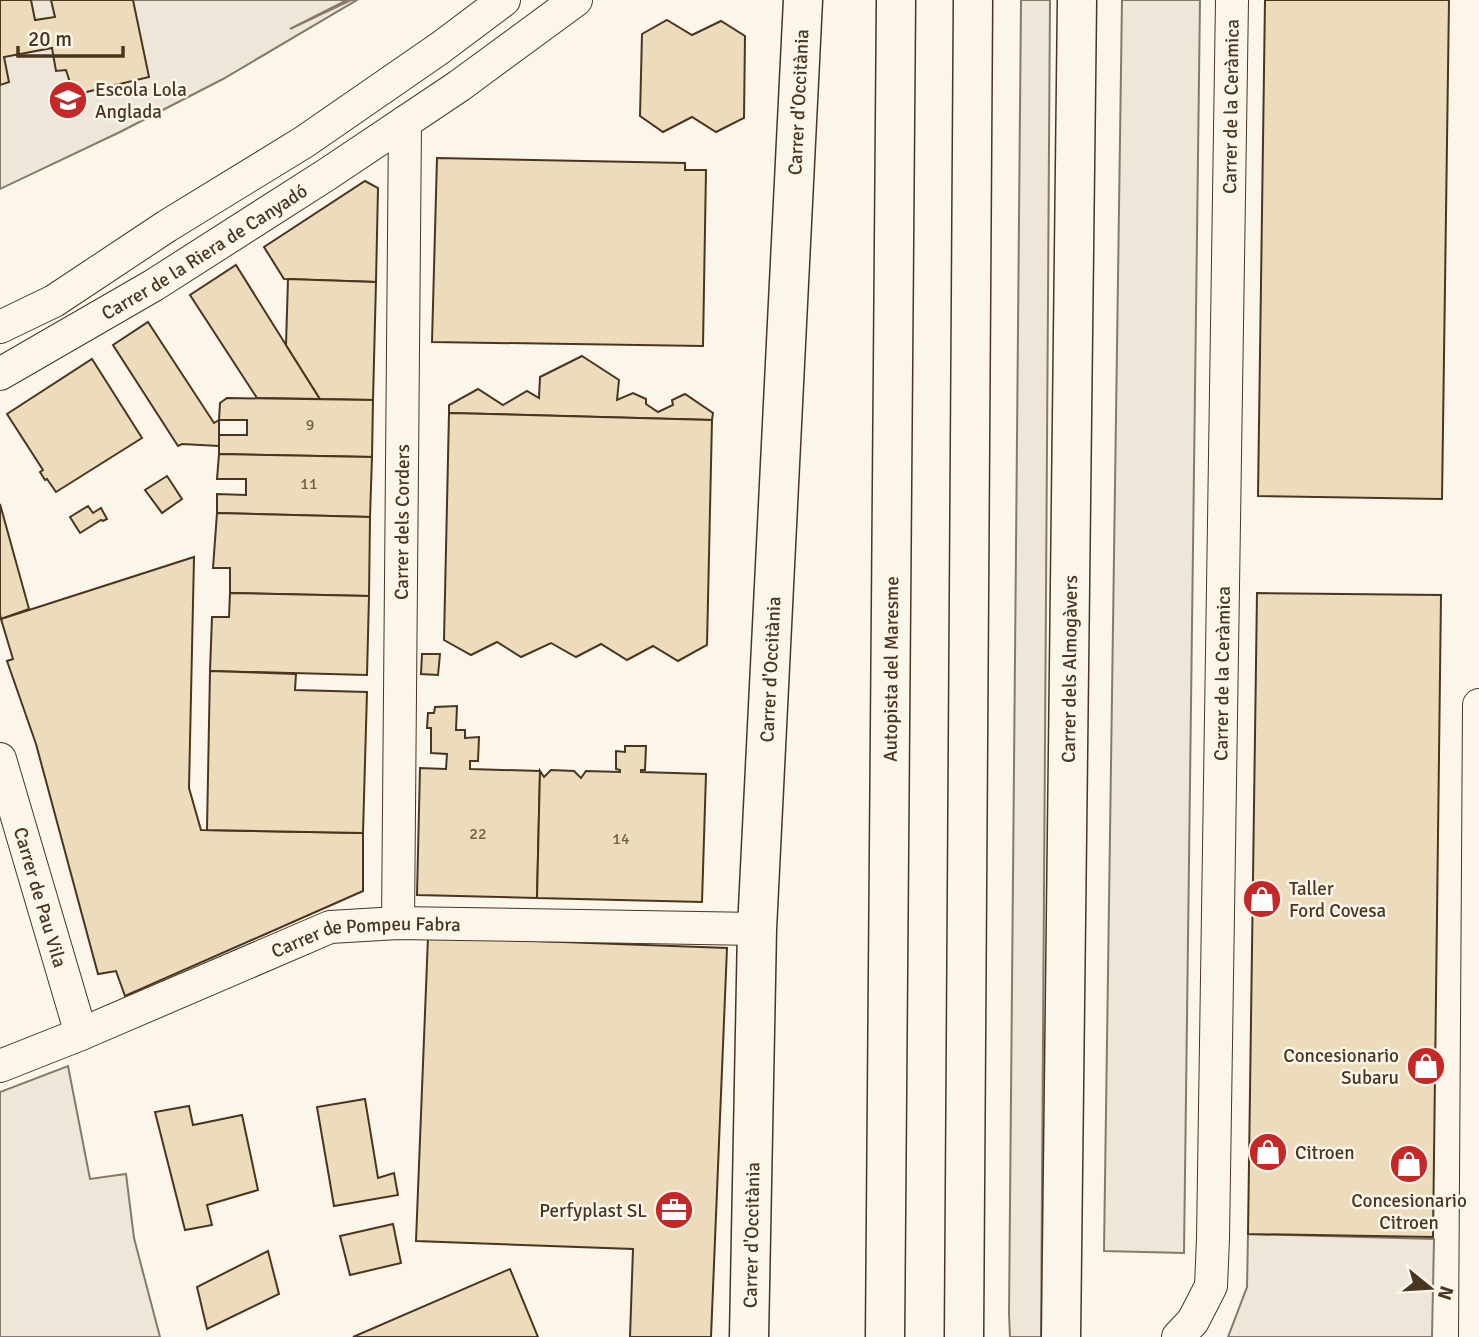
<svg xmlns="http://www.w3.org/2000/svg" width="1479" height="1337" viewBox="0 0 1479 1337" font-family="Signika,sans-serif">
	<rect width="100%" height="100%" fill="#fbf6e9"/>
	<g fill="#ede6d9" stroke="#887966" stroke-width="2">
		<polygon points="0,0 347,0 290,29 351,0 357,0 223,79 120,132 0,189"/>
		<polygon points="1021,0 1050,0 1041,1337 1010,1337 1009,1314"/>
		<polygon points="1248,1234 1434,1239 1432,1337 1228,1337 1247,1287"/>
	</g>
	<g fill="#ede7d9" stroke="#887966" stroke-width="2">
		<polygon points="1122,0 1200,0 1184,1253 1104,1251"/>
		<polygon points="68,1066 90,1179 126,1174 134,1238 160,1337 0,1337 0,1092"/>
	</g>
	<g fill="#ecdcbc" stroke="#4a3520" stroke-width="2">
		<polygon points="0,0 31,0 35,20 55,17 51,0 133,0 149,77 74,95 66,70 56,71 52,48 4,57 9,82 0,85"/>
		<polygon points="1265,0 1449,0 1442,499 1258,496"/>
		<polygon points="667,20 692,35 721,21 745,36 744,118 716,132 692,117 663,132 640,116 642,34"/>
		<polygon points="437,158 685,163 685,170 706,170 703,346 432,342"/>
		<polygon points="365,181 378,188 376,282 284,279 264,247"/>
		<polygon points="236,265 286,345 320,399 257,398 190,295"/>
		<polygon points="288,279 376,282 373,400 320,399 286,345"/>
		<polygon points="148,322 214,423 219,420 219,446 182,444 178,446 113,345"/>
		<polygon points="582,356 619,380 617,400 633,393 646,399 646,404 658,412 673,405 672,400 685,394 713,413 712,420 449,413 449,405 478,389 503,405 527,391 539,398 540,377"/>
		<polygon points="92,359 142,438 56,492 47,479 45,480 40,472 43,470 7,414"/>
		<polygon points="227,398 373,400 372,457 219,454 219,435 247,435 247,420 219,420 220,403"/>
		<polygon points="449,413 712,420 707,645 678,661 653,646 627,660 601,644 576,657 551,643 521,657 497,642 471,655 444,640"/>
		<polygon points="219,454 372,457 370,517 217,513 217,494 246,495 246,479 217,479"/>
		<polygon points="167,476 182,499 162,513 145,490"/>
		<polygon points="0,504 29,609 1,619 0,614"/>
		<polygon points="88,506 93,513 101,508 107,519 103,521 101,520 80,533 70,517"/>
		<polygon points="217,513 370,517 369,596 230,593 230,568 213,568"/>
		<polygon points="194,557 189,788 201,830 363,833 363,891 125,996 116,971 98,974 36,744 7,661 13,659 1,619"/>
		<polygon points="230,593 369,596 367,675 210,671 212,617 229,617"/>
		<polygon points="1257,593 1441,595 1433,1237 1248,1234"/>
		<polygon points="422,654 440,654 438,675 421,674"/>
		<polygon points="210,671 296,674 295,690 367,692 363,833 207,830"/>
		<polygon points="457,706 456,730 465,730 465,738 479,737 478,761 470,761 470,769 540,771 537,898 417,895 420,768 446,769 447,754 431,753 431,728 427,728 428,713 434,713 435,707"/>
		<polygon points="625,746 646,746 645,770 641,770 641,772 706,774 702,902 537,898 540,771 544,777 551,770 574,771 581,778 586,771 620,772 620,770 616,769 616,751 625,752"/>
		<polygon points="428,937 727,948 711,1337 630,1337 633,1249 416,1241"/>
		<polygon points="365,1099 378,1178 394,1173 398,1195 334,1206 317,1107"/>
		<polygon points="189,1106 193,1125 242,1115 258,1190 207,1205 212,1225 185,1230 155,1112"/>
		<polygon points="393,1224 401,1263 350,1275 340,1236"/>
		<polygon points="268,1251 279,1294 207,1329 197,1287"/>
		<polygon points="510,1269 538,1337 353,1337"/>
	</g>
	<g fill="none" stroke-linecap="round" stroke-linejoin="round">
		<g stroke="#4a3520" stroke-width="34">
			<g id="minor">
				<polyline points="0,327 54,301 167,226 304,142 440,48 504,0"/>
				<path id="s1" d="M0,374L154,285L326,175L459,86L576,0"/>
				<path id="s2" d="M0,759L81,1034"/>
				<path id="s3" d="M398,923L405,122"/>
				<path id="s4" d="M0,1066L81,1034L330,927L398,923L757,929"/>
				<path id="s5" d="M1178,1337L1193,1321L1211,1286L1213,1239L1232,0"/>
				<polyline points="1475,1337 1479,705"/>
			</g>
		</g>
		<g stroke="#4a3520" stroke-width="41">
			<g id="tertiary">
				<path id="s6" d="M749,1337L757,929L803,0"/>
				<path id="s7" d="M1061,1337L1077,0"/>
			</g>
		</g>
		<g stroke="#4a3520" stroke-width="41">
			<g id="motorway">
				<path id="s8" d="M885,1337L896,0"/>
				<polyline points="964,1337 973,0"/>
			</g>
		</g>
		<use href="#minor" stroke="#fbf6e9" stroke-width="32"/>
		<use href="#tertiary" stroke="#fbf6e9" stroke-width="38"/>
		<use href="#motorway" stroke="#fbf6e9" stroke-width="38"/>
	</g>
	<defs>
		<g id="school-disc" transform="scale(2.0125)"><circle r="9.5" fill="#c62828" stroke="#fbf6e9"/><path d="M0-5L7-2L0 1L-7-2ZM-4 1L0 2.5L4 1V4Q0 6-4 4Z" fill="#fff"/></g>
		<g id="shop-disc" transform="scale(2.0125)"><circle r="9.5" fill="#c62828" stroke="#fbf6e9"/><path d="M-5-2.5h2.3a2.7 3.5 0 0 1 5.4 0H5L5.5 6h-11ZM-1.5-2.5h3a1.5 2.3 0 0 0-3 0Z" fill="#fff"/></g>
		<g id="office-disc" transform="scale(2.0125)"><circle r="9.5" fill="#c62828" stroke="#fbf6e9"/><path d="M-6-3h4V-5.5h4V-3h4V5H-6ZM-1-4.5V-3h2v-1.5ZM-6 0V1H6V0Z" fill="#fff"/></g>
	</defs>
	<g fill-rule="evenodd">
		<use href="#school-disc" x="68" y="100"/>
		<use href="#shop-disc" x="1262" y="899"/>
		<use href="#shop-disc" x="1426" y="1066"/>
		<use href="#shop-disc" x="1268" y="1152"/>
		<use href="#shop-disc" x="1409" y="1164"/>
		<use href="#office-disc" x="674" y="1210"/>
	</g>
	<g text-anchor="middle" stroke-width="5" stroke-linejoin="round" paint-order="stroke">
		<g font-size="16" fill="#725f47">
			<text x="310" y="430">9</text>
			<text x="309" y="489">11</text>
			<text x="478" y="839">22</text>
			<text x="621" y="844">14</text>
		</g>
		<g font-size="19" fill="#4a3520" stroke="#fbf6e9" text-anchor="start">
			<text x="95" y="96">Escola Lola<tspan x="95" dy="22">Anglada</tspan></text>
			<text x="1289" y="895">Taller<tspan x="1289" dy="22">Ford Covesa</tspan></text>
			<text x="1399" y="1062" text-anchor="end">Concesionario<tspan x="1399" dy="22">Subaru</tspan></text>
			<text x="1295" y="1159">Citroen</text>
			<text x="1409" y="1207" text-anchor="middle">Concesionario<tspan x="1409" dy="22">Citroen</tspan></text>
			<text x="647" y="1217" text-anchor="end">Perfyplast SL</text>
		</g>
		<g font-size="19" fill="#4a3520" stroke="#fbf6e9">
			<text dy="7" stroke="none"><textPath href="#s6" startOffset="1236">Carrer d'Occitània</textPath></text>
			<text dy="7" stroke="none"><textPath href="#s5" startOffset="1241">Carrer de la Ceràmica</textPath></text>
			<text dy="7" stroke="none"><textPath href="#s1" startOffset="238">Carrer de la Riera de Canyadó</textPath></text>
			<text dy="7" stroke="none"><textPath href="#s3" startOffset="401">Carrer dels Corders</textPath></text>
			<text dy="7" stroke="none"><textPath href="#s6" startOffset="668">Carrer d'Occitània</textPath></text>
			<text dy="7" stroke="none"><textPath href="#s8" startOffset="668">Autopista del Maresme</textPath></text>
			<text dy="7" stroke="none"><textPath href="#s7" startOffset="668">Carrer dels Almogàvers</textPath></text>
			<text dy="7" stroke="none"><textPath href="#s5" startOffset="674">Carrer de la Ceràmica</textPath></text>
			<text dy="7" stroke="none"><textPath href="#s2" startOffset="144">Carrer de Pau Vila</textPath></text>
			<text dy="7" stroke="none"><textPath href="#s4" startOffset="392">Carrer de Pompeu Fabra</textPath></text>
			<text dy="7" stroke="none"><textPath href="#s6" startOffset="102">Carrer d'Occitània</textPath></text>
		</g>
	</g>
	<g transform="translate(1430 1288) rotate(108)" stroke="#fbf6e9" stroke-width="5" paint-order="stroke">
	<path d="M0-5L12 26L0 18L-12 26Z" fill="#4a3520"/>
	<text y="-10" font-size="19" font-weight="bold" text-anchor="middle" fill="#4a3520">N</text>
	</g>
	<path d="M18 46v10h105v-10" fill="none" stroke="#4a3520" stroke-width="3.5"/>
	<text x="28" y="46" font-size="21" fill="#4a3520" stroke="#fbf6e9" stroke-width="5" paint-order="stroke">20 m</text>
</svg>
